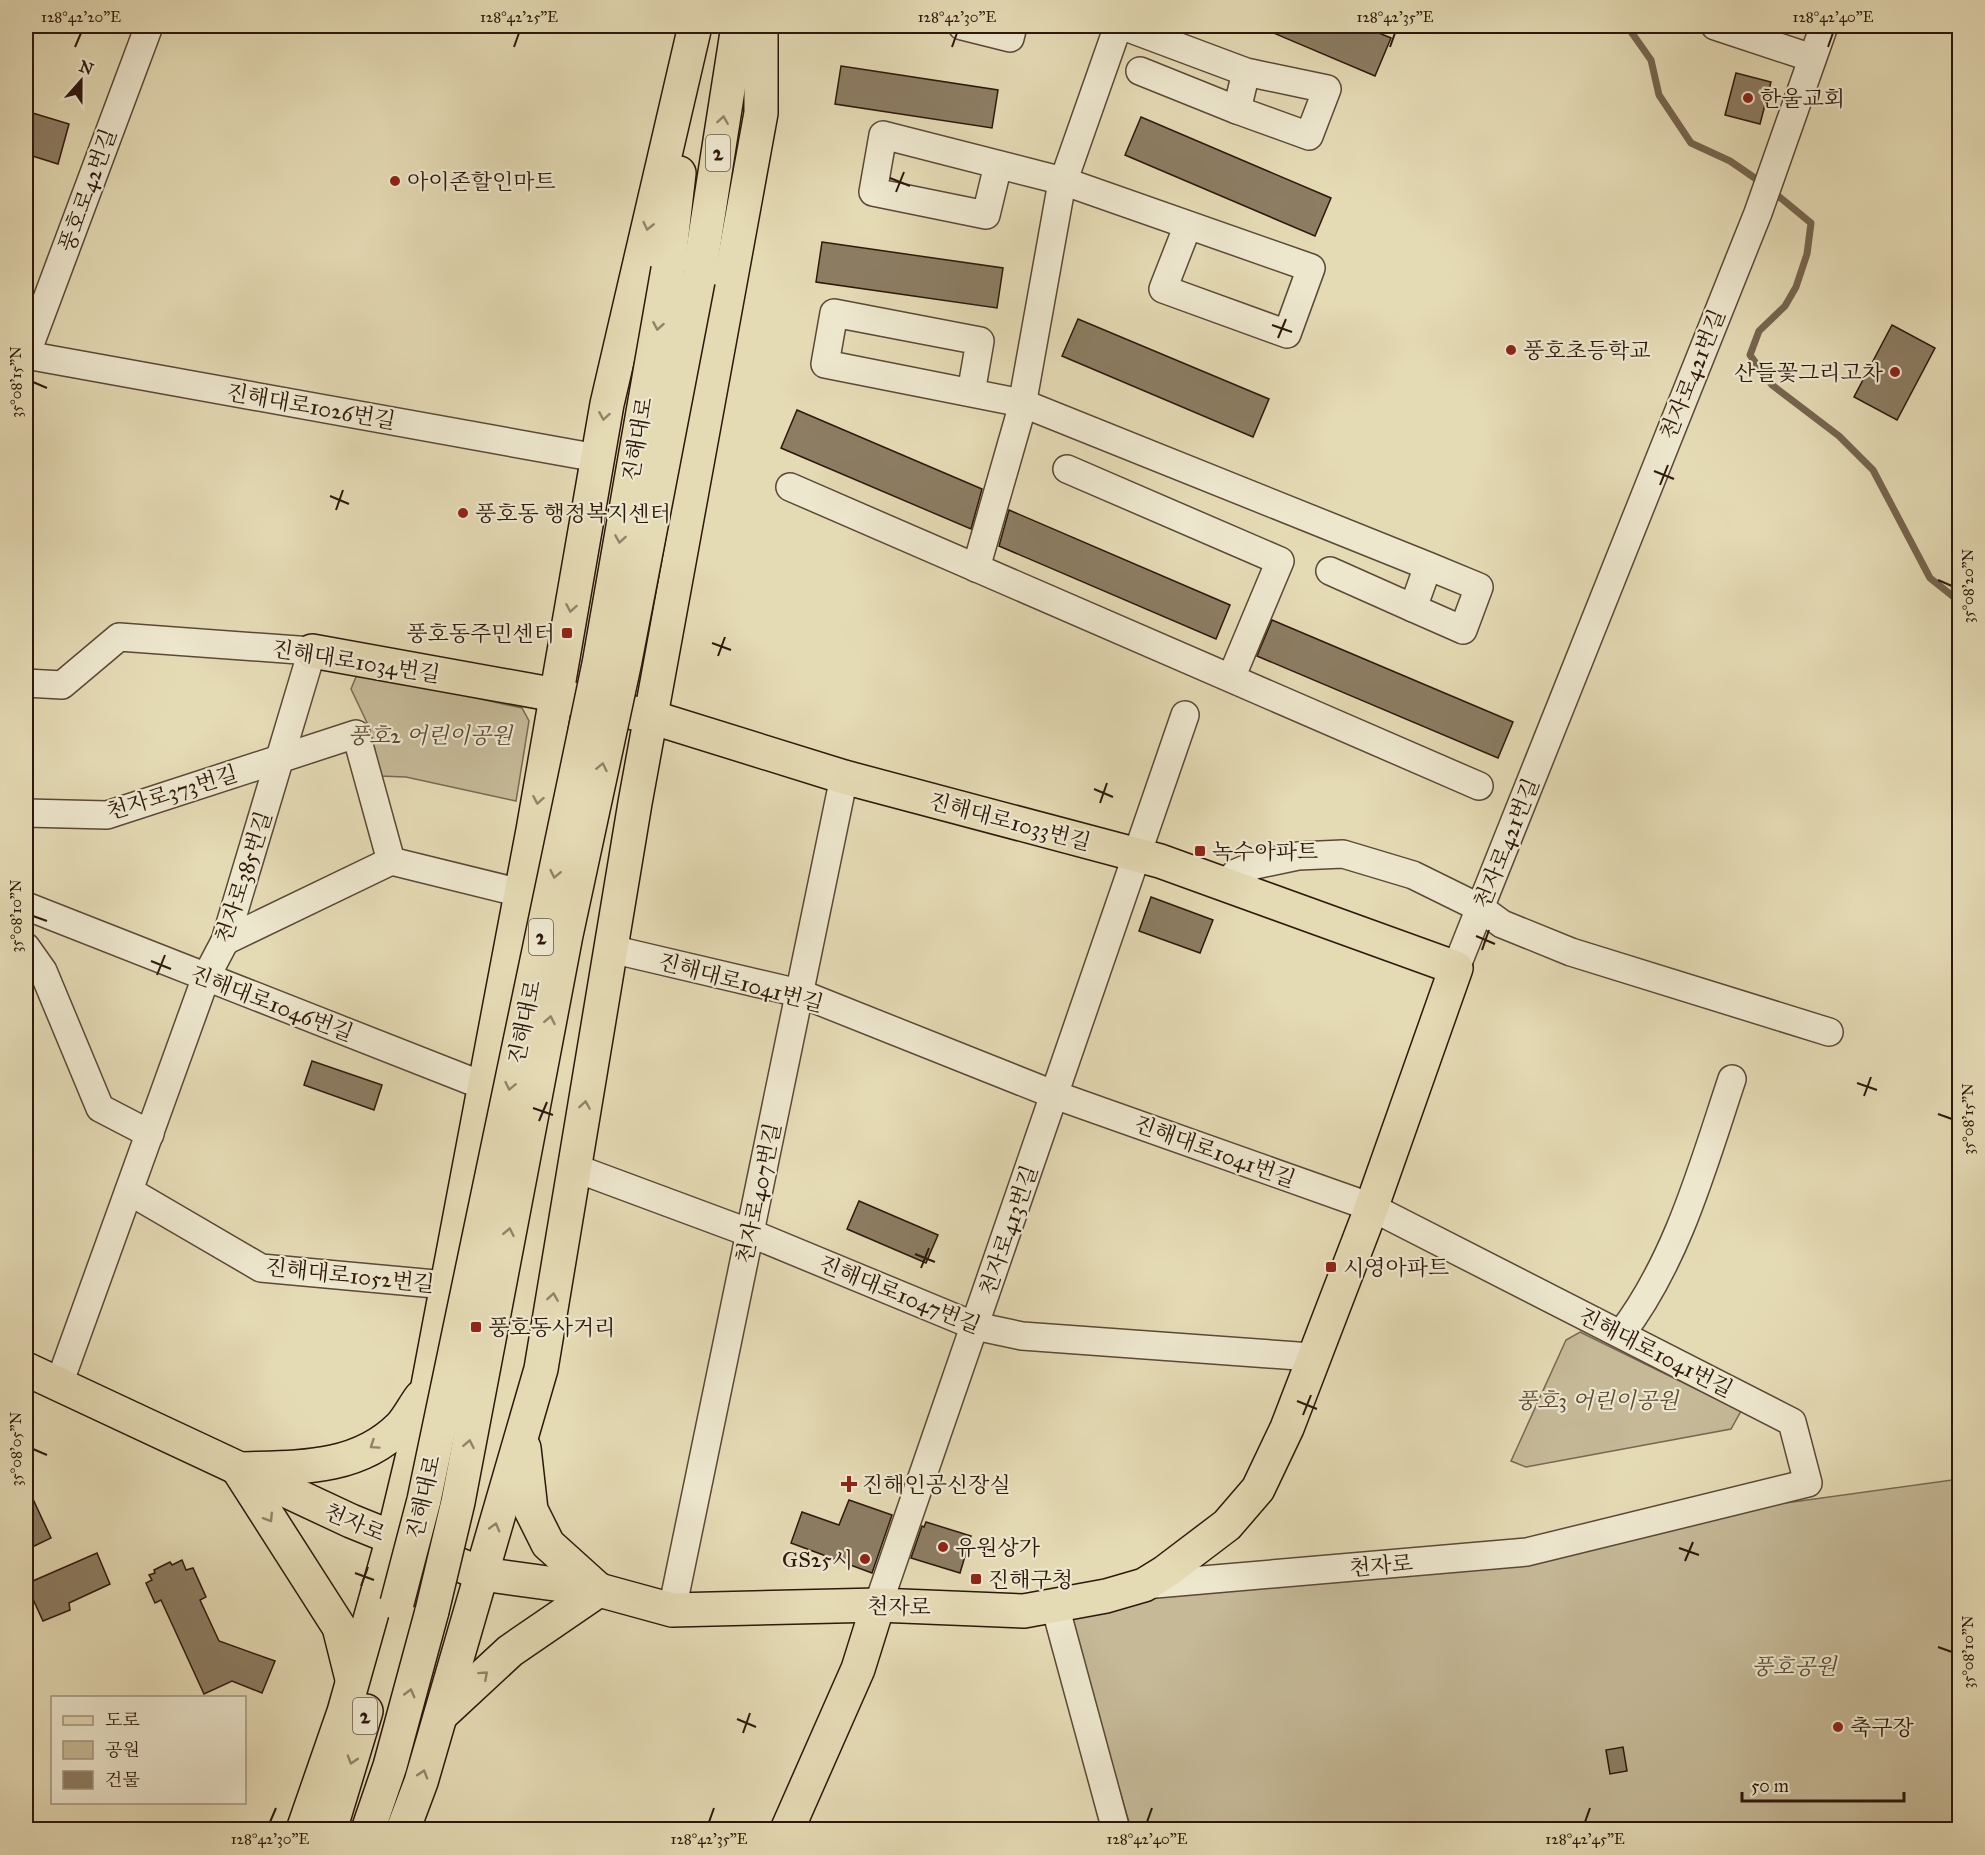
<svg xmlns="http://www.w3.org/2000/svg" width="1985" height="1855" viewBox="0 0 1985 1855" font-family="'IM FELL Great Primer','Noto Serif KR',serif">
	<rect width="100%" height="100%" fill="#e4dab4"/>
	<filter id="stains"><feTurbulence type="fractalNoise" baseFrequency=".00333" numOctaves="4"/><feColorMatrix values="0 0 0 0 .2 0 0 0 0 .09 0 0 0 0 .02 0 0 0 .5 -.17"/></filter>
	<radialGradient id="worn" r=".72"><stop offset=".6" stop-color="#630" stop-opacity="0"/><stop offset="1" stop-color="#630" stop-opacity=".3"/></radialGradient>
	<g fill="#c5b997" stroke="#796851" stroke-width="1.5">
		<polygon points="358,672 522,708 529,721 516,801 406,777 379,776 364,735 370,729 351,689"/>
		<polygon points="1580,1332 1741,1411 1731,1429 1526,1467 1511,1461 1566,1340"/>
		<polygon points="1959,1479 1959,1829 1131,1829 1065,1603"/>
	</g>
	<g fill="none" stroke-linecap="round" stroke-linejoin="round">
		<g stroke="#76654e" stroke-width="7">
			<polyline points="1627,26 1651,60 1659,95 1691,143 1730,161 1762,183"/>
			<polyline points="1771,190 1811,223 1807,254 1796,287 1785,306 1759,331 1750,355 1772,385 1839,436 1873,470 1930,578 1960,602"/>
		</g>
	</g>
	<g fill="#8c7d63" stroke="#2d180b" stroke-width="1.5">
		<polygon points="1257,26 1362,26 1391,38 1375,76"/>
		<polygon points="841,66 998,90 992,128 835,104"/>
		<polygon points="1736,73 1771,82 1760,124 1725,115"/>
		<polygon points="26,111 69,124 58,164 26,154"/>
		<polygon points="1141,117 1331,198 1315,236 1125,155"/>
		<polygon points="822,242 1003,268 997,308 816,282"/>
		<polygon points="1078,319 1269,399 1253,437 1062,356"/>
		<polygon points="1892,325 1935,348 1897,420 1854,397"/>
		<polygon points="797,410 982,489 971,529 781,448"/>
		<polygon points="1009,510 1230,605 1216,639 999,546"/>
		<polygon points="1272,620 1513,722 1498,758 1257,656"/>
		<polygon points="1151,897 1213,920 1200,953 1139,931"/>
		<polygon points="312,1061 382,1085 374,1110 304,1085"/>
		<polygon points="859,1201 938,1235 926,1263 847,1229"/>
		<polygon points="26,1484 51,1538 26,1550"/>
		<polygon points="849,1500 892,1515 872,1573 791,1543 802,1512 839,1525"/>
		<polygon points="926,1522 971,1536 960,1573 911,1558 922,1526 924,1527"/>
		<polygon points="97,1553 110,1584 69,1603 70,1610 43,1621 26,1584"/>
		<polygon points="182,1560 186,1570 193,1568 206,1597 200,1600 219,1641 275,1661 262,1693 232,1681 204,1694 161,1600 155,1603 146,1583 152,1580 149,1575 155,1573 154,1570 170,1562 172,1565"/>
		<polygon points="1623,1747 1627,1771 1610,1774 1606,1750"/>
	</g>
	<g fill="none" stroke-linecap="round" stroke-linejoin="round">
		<g stroke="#5b4835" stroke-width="30">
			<g id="minor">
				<polyline points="962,26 1010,38 1013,26"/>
				<polyline points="1123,26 1246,72 1327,89 1309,136 1237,110 1246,72"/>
				<polyline points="1715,26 1812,58"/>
				<polyline points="1140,71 1237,110"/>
				<polyline points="998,165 986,215 873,192 883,135 1063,181 1311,268 1287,334 1163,289 1188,225"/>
				<polyline points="26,355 597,458"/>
				<polyline points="26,355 149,26"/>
				<polyline points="971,393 980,341 834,313 825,364 1022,403 1428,566 1479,587 1463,630 1413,608 1428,566"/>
				<polyline points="1067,469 1280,561 1231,678"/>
				<polyline points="790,487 1479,786"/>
				<polyline points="976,568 1021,411 1061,188 1118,26"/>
				<polyline points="1330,571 1413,608"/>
				<polyline points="26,683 62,685 119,637 312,651 225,941 206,977 59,1384"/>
				<polyline points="26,813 107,815 356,734 391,861 521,893"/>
				<polyline points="1225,884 1236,873 1255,865 1298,856 1343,854 1413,875 1480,908 1502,924 1571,952 1829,1032"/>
				<polyline points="26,906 484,1086"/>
				<polyline points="225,941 391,861"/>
				<polyline points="26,947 43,971 100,1108 150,1134"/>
				<polyline points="611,949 799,993 1055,1095 1371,1207 1792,1422 1808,1483 1527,1552 1144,1585"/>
				<polyline points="1456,968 1758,213 1824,26"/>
				<polyline points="575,1168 750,1233 975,1326 1022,1336 1312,1357"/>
				<polyline points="129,1191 261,1268 446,1285"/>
				<path d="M1621,1334C1677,1261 1703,1166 1732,1079"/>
				<polyline points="878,1605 1185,715"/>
				<polyline points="1055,1606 1116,1830"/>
				<polyline points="672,1610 844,777"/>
			</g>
		</g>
		<g stroke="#2d180b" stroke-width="36">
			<g id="major">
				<polyline points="26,1369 351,1521 482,1574 599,1590 672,1610 878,1605 1024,1611 1106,1596 1144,1585 1165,1572 1227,1525 1258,1489 1287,1428 1368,1217 1456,968 1160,861 844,777 651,717 556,695 312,651"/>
				<polyline points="787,1830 858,1669 878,1605"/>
			</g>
		</g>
		<g stroke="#2d180b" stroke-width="36">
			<g id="highway">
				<polyline points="668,269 679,173"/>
				<polyline points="698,281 738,26"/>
				<polyline points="238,1469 339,1627 352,1679"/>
				<path d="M238,1469C295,1467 356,1471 400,1427C408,1419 414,1406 421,1397"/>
				<polyline points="441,1715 510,1651 599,1590 548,1544 531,1510 524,1448"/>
				<polyline points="303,1830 344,1712 393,1538 422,1417 533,830 607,404 695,26"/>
				<polyline points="330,1830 366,1711"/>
				<polyline points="368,1830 390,1766 432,1611"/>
				<polyline points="403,1830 421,1782 541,1369 635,803 761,113 761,26"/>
			</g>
		</g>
		<use href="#minor" stroke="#ede7ce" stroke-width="27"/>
		<use href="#major" stroke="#e4dab4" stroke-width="33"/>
		<use href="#highway" stroke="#e4dab4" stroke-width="33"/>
		<g stroke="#2d180b" stroke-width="36" stroke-linecap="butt">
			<g id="highway-bridge">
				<polyline points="397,1603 424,1500 599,664 668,269"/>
				<polyline points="432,1611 458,1502 566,935 625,661 698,281"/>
			</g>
		</g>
		<use href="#highway-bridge" stroke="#e4dab4" stroke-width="33"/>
	</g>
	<defs><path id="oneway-chevron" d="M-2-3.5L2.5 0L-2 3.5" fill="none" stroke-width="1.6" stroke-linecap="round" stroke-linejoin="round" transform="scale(1.5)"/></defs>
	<g stroke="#928368">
		<use href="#oneway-chevron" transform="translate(723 120) rotate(-81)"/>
		<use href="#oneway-chevron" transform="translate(648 226) rotate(103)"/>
		<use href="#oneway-chevron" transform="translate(658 326) rotate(100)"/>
		<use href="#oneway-chevron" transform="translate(604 416) rotate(100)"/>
		<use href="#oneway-chevron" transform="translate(620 539) rotate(99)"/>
		<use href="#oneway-chevron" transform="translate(571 608) rotate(100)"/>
		<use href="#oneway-chevron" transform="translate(602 767) rotate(-78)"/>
		<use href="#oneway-chevron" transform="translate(538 800) rotate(100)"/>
		<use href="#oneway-chevron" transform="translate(555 874) rotate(102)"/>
		<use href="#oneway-chevron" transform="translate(550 1020) rotate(-79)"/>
		<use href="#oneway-chevron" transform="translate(510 1086) rotate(102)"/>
		<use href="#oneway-chevron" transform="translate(585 1105) rotate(-81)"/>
		<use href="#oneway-chevron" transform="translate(509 1232) rotate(-79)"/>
		<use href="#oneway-chevron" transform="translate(553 1297) rotate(-81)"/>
		<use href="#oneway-chevron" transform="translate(469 1444) rotate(-79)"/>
		<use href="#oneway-chevron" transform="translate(374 1445) rotate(146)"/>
		<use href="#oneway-chevron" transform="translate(269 1518) rotate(58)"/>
		<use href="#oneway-chevron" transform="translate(495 1527) rotate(-74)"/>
		<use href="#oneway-chevron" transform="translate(484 1675) rotate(-42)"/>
		<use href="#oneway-chevron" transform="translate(410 1693) rotate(-75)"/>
		<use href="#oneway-chevron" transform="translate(352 1760) rotate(107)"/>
		<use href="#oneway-chevron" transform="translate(423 1774) rotate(-73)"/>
	</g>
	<path fill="none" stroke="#2d180b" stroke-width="2" d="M75,47L81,33M514,47L519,33M952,47L957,33M1390,47L1395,33M1828,47L1833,33M890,178L910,186M896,192L904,172M1272,325L1292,332M1278,338L1286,319M33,382L47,388M1654,471L1674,479M1660,485L1668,465M330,496L349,504M336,510L343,490M1938,580L1952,586M712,643L731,650M718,656L725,637M1094,789L1113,797M1100,803L1107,783M33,916L47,921M1476,936L1495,944M1482,950L1489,930M151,961L171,969M157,975L165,955M1857,1083L1877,1090M1864,1096L1871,1077M533,1108L553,1115M1938,1114L1952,1119M539,1121L547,1102M915,1254L935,1262M921,1268L929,1248M1297,1401L1317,1409M1303,1415L1311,1395M33,1449L47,1455M1679,1548L1699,1555M1685,1561L1693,1542M355,1573L374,1580M361,1586L368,1567M1938,1647L1952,1652M737,1719L756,1727M743,1733L750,1713M270,1822L276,1808M709,1822L714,1808M1147,1822L1152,1808M1585,1822L1590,1808"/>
	<g fill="#8f2418" stroke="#ede7ce" stroke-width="2">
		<circle cx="1748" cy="98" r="6"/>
		<circle cx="395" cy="181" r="6"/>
		<circle cx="1511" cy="350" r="6"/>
		<circle cx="1895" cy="372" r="6"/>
		<circle cx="463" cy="513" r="6"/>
		<rect x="561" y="627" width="12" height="12" rx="3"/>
		<rect x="1194" y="845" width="12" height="12" rx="3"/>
		<rect x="1325" y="1261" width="12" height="12" rx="3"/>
		<rect x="470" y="1321" width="12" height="12" rx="3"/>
		<path d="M846 1475h6v6h6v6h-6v6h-6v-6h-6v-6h6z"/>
		<circle cx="943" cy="1547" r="6"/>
		<circle cx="865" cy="1559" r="6"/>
		<rect x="970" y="1573" width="12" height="12" rx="3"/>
		<circle cx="1838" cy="1727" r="6"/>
	</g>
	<g text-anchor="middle" stroke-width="4.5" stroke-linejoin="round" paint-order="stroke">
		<g fill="#ede7ce" stroke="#675646" stroke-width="1.5">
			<rect x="706" y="135" width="24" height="36" rx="4.5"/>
			<rect x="529" y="919" width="24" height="36" rx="4.5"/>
			<rect x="353" y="1698" width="24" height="36" rx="4.5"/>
		</g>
		<g font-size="21" font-weight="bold" fill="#2d180b">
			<text x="718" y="160">2</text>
			<text x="541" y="944">2</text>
			<text x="365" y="1723">2</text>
		</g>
		<g font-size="22" fill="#2d180b" stroke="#ede7ce" text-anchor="start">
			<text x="1760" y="106">한울교회</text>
			<text x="407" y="189">아이존할인마트</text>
			<text x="1523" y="358">풍호초등학교</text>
			<text x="1883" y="380" text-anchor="end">산들꽃그리고차</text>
			<text x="475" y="521">풍호동 행정복지센터</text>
			<text x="555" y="641" text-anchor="end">풍호동주민센터</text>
			<text x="1212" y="859">녹수아파트</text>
			<text x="1343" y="1275">시영아파트</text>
			<text x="488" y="1335">풍호동사거리</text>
			<text x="862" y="1492">진해인공신장실</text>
			<text x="955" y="1555">유원상가</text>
			<text x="853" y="1567" text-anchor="end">GS25시</text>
			<text x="988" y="1587">진해구청</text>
			<text x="1850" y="1735">축구장</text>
		</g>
		<g font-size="22" fill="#2d180b" stroke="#ede7ce">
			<text transform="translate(87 190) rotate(-70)" y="8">풍호로42번길</text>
			<text transform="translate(1692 374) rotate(-68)" y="8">천자로421번길</text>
			<text transform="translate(311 406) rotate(10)" y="8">진해대로1026번길</text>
			<text transform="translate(637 439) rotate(-80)" y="8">진해대로</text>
			<text transform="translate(356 661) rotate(9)" y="8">진해대로1034번길</text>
			<text transform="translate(172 792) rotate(-17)" y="8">천자로373번길</text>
			<text transform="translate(1010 821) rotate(15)" y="8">진해대로1033번길</text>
			<text transform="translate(1506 843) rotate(-68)" y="8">천자로421번길</text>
			<text transform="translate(243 877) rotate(-72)" y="8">천자로385번길</text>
			<text transform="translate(741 982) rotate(15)" y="8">진해대로1041번길</text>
			<text transform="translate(272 1003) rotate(21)" y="8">진해대로1046번길</text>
			<text transform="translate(524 1022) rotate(-78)" y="8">진해대로</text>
			<text transform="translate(1215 1151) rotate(20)" y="8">진해대로1041번길</text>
			<text transform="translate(758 1193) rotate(-78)" y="8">천자로407번길</text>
			<text transform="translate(1008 1230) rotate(-71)" y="8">천자로413번길</text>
			<text transform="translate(350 1275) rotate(6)" y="8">진해대로1052번길</text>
			<text transform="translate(900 1294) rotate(22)" y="8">진해대로1047번길</text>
			<text transform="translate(1656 1352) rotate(27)" y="8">진해대로1041번길</text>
			<text transform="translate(423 1497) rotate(-77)" y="8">진해대로</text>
			<text transform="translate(355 1522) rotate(23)" y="8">천자로</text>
			<text transform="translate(1381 1565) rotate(-5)" y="8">천자로</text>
			<text transform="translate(899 1606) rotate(1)" y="8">천자로</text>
		</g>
		<g font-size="22" font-style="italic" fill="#5b4835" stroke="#ede7ce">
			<text x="430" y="743">풍호2 어린이공원</text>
			<text x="1597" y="1408">풍호3 어린이공원</text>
			<text x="1794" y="1674">풍호공원</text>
		</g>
	</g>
	<rect width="1985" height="1855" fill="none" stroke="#e4dab4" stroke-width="66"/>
	<rect x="51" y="1696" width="195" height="108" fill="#ede7ce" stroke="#a09480" stroke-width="1.5"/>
	<rect x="63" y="1716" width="30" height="9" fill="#e4dab4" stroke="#a09480" stroke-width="1.5"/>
	<text x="105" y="1726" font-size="18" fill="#2d180b">도로</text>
	<rect x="63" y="1741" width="30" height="18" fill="#c5b997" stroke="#a09480" stroke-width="1.5"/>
	<text x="105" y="1756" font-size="18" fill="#2d180b">공원</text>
	<rect x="63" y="1771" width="30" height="18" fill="#8c7d63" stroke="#a09480" stroke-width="1.5"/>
	<text x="105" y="1786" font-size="18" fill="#2d180b">건물</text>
	<g transform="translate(81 81) rotate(21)" stroke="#ede7ce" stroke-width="4.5" paint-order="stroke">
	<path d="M0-4.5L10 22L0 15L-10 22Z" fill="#2d180b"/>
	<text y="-9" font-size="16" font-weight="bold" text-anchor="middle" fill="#2d180b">N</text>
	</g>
	<path d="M1742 1792v9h162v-9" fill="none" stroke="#2d180b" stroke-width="3"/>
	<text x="1751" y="1792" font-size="18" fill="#2d180b" stroke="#ede7ce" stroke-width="4.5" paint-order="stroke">50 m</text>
	<rect x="33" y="33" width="1919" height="1789" fill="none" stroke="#2d180b" stroke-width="2"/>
	<g font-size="15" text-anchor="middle" fill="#2d180b">
		<text x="81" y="22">128°42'20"E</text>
		<text x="519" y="22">128°42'25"E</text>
		<text x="957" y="22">128°42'30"E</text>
		<text x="1395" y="22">128°42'35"E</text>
		<text x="1833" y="22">128°42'40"E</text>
		<text transform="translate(16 382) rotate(-90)" y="5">35°08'15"N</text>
		<text transform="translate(1968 586) rotate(-90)" y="5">35°08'20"N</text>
		<text transform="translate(16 916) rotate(-90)" y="5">35°08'10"N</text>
		<text transform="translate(1968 1119) rotate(-90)" y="5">35°08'15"N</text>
		<text transform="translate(16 1449) rotate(-90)" y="5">35°08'05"N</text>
		<text transform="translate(1968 1652) rotate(-90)" y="5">35°08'10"N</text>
		<text x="270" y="1844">128°42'30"E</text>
		<text x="709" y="1844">128°42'35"E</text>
		<text x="1147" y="1844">128°42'40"E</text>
		<text x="1585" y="1844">128°42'45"E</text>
	</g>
	<rect width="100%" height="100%" filter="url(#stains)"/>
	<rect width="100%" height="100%" fill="url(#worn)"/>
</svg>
